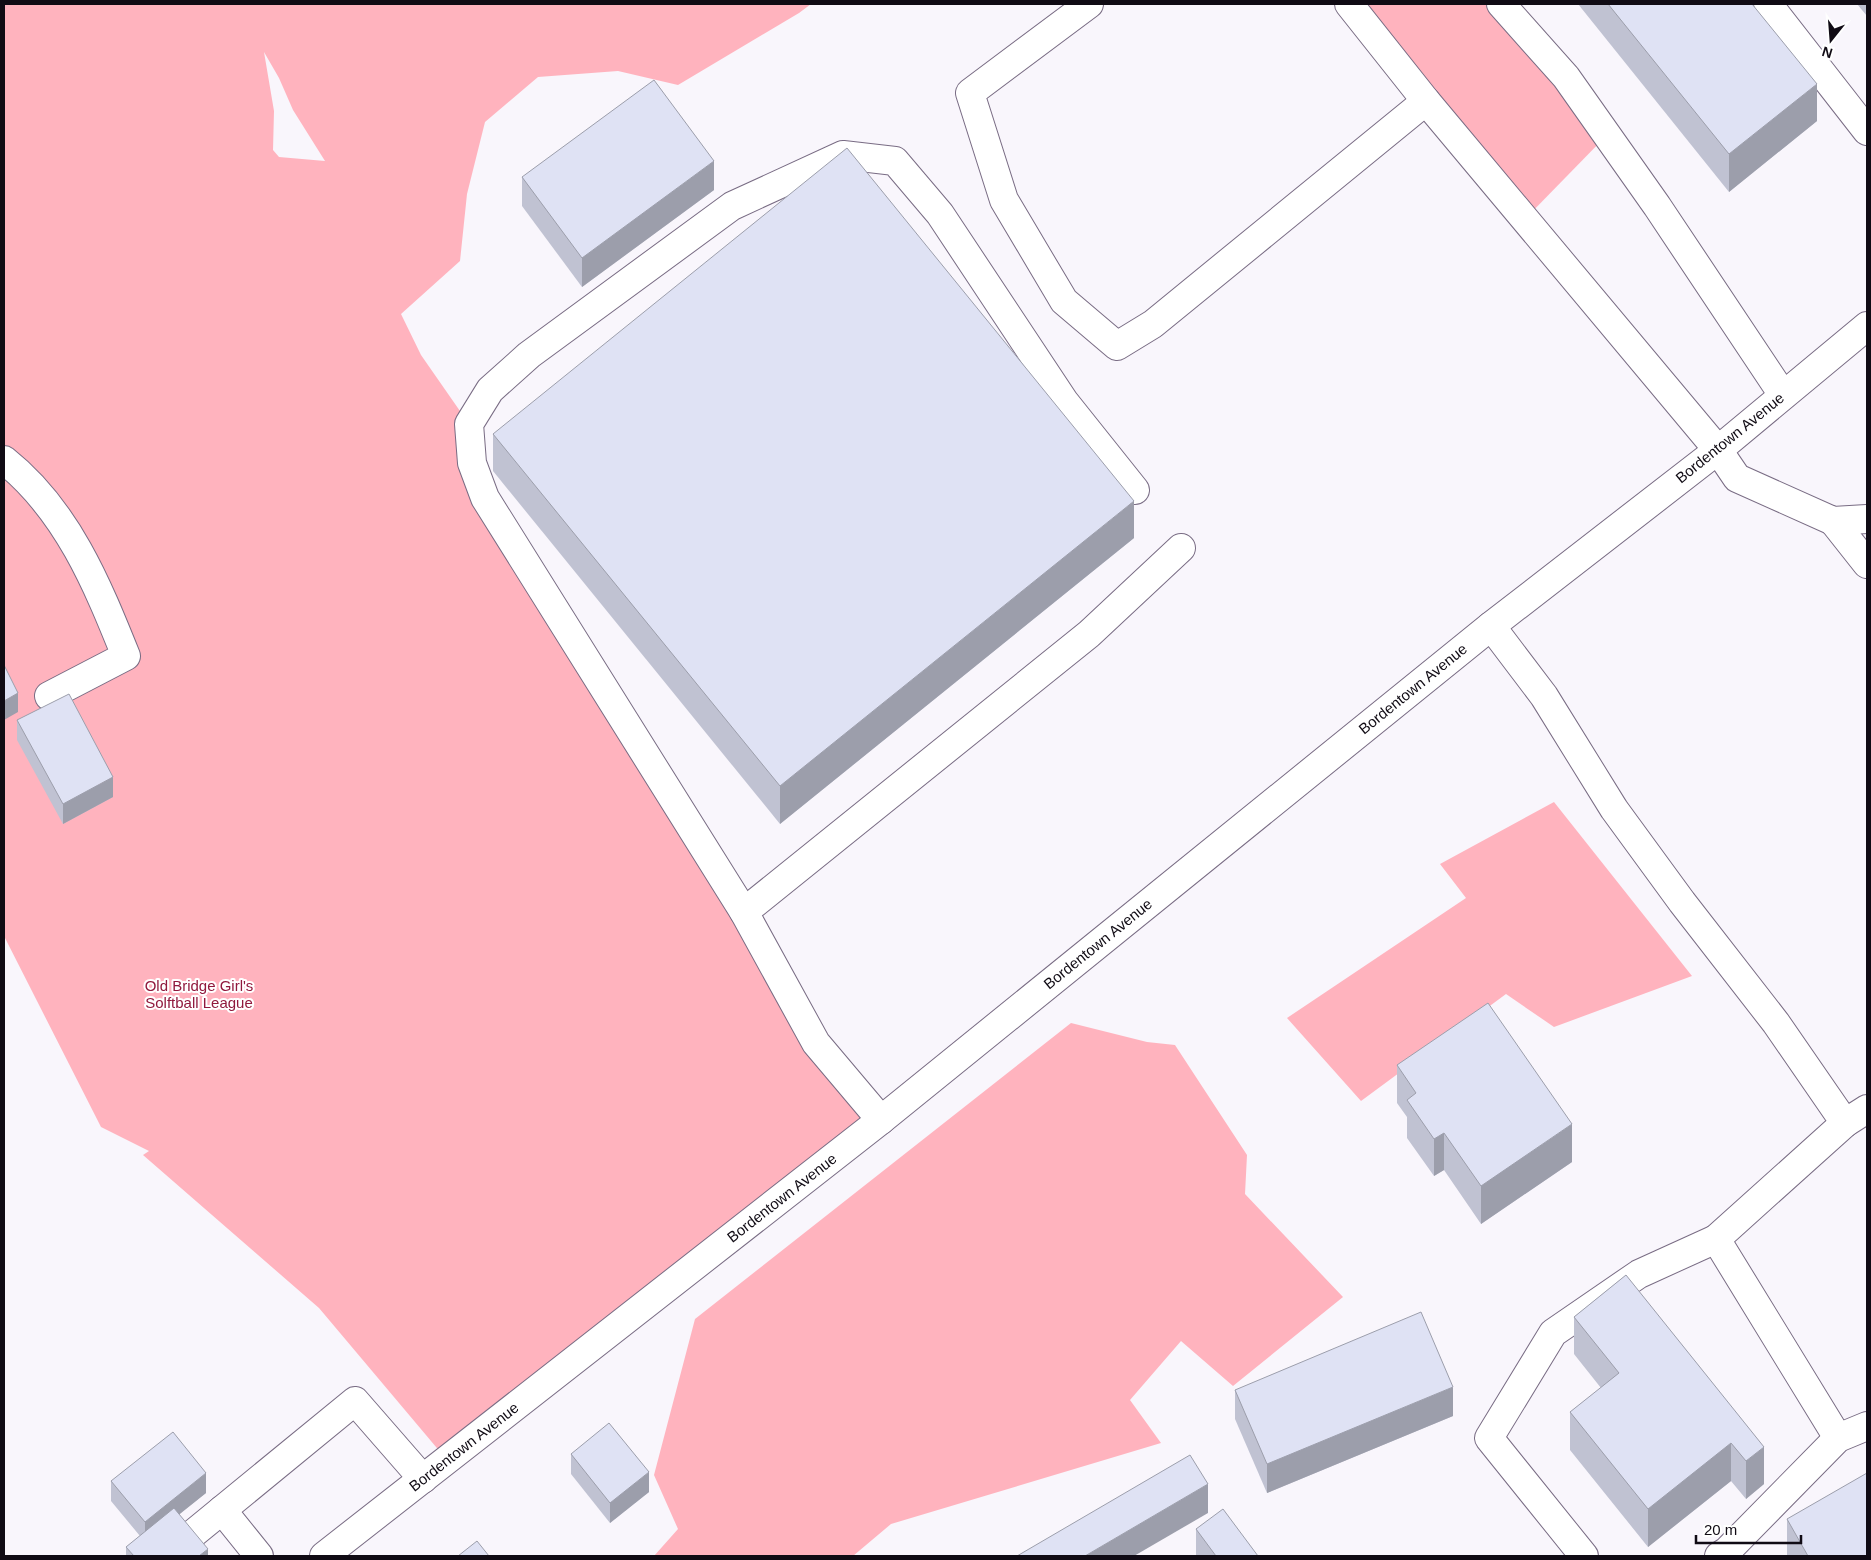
<svg xmlns="http://www.w3.org/2000/svg" width="1871" height="1560" viewBox="0 0 1871 1560" font-family="Arial,sans-serif">
	<rect width="100%" height="100%" fill="#f9f6fc"/>
	<g fill="#ffb3be" fill-rule="evenodd">
		<path d="M4,4H811L799,13L678,85L618,71L538,77L485,122L467,194L460,261L401,314L421,355L469,424L485,498L881,1120L447,1460L319,1308L143,1155L149,1151L101,1127L4,936ZM264,52L279,78L293,110L325,161L279,157L273,150L274,111Z"/>
		<polygon points="1349,4 1501,4 1607,135 1525,219"/>
		<polygon points="1554,802 1692,976 1554,1027 1506,994 1361,1101 1287,1018 1466,898 1440,864"/>
		<polygon points="1071,1023 1147,1042 1175,1045 1247,1155 1245,1194 1343,1297 1233,1386 1181,1341 1130,1400 1161,1443 891,1524 853,1556 654,1556 678,1529 654,1475 695,1319"/>
	</g>
	<g fill="none" stroke-linecap="round" stroke-linejoin="round">
		<g stroke="#796c84" stroke-width="30">
			<g id="minor">
				<polyline points="1089,4 970,93 1004,200 1064,301 1117,346 1153,324 1426,101"/>
				<polyline points="1349,4 1426,101 1718,450 1737,478 1833,521 1867,519"/>
				<polyline points="1501,4 1566,77 1657,206 1783,395"/>
				<polyline points="1768,4 1867,131"/>
				<path d="M4,460C67,510 97,584 126,656L49,696"/>
				<polyline points="1833,521 1867,564"/>
				<polyline points="1491,626 1544,696 1614,809 1682,902 1776,1023 1845,1123 1716,1239 1838,1438"/>
				<polyline points="744,912 1089,634 1181,548"/>
				<polyline points="881,1120 816,1043 744,912 485,498 472,463 469,424 490,390 529,355 732,206 843,155 895,161 940,214 1064,401 1135,490"/>
				<polyline points="1845,1123 1867,1109"/>
				<polyline points="222,1510 259,1556"/>
				<polyline points="189,1537 355,1401 423,1479"/>
				<polyline points="324,1556 881,1120 1491,626 1718,450 1867,326"/>
				<polyline points="1584,1556 1489,1438 1553,1333 1639,1274 1716,1239"/>
				<polyline points="1719,1556 1727,1551 1838,1438 1867,1426"/>
			</g>
		</g>
		<use href="#minor" stroke="#fff" stroke-width="28"/>
	</g>
	<g fill="#c0c2d2">
		<polygon points="1578,4 1752,4 1817,121 1729,192"/>
		<polygon points="1857,4 1867,4 1867,16"/>
		<polygon points="522,177 714,190 582,287 522,206"/>
		<polygon points="493,434 1134,538 780,824 493,471"/>
		<polygon points="17,720 113,797 63,824 17,740"/>
		<polygon points="1397,1065 1572,1162 1481,1224 1444,1170 1434,1176 1407,1138 1407,1117 1397,1103"/>
		<polygon points="1626,1275 1764,1484 1746,1499 1731,1481 1648,1547 1570,1450 1570,1412 1601,1388 1574,1354 1574,1317"/>
		<polygon points="1235,1390 1453,1416 1267,1493 1235,1419"/>
		<polygon points="571,1454 649,1492 610,1523 571,1474"/>
		<polygon points="111,1481 206,1493 179,1514 208,1556 126,1556 126,1547 140,1536 111,1501"/>
		<polygon points="1787,1519 1867,1556 1787,1556"/>
		<polygon points="1196,1529 1258,1556 1196,1556"/>
	</g>
	<g fill="#9c9eab">
		<polygon points="1817,84 1817,121 1729,192 1729,154"/>
		<polygon points="714,161 714,190 582,287 582,258"/>
		<polygon points="1134,501 1134,538 780,824 780,786"/>
		<polygon points="18,693 18,712 4,720 4,701"/>
		<polygon points="113,777 113,797 63,824 63,804"/>
		<polygon points="1572,1124 1572,1162 1481,1224 1481,1186"/>
		<polygon points="1444,1133 1444,1170 1434,1176 1434,1139"/>
		<polygon points="1453,1387 1453,1416 1267,1493 1267,1464"/>
		<polygon points="1731,1443 1731,1481 1648,1547 1648,1509"/>
		<polygon points="1764,1447 1764,1484 1746,1499 1746,1461"/>
		<polygon points="649,1472 649,1492 610,1523 610,1503"/>
		<polygon points="206,1473 206,1493 145,1542 145,1522"/>
		<polygon points="1208,1484 1208,1513 1134,1556 1085,1556"/>
		<polygon points="208,1549 208,1556 199,1556"/>
	</g>
	<g fill="#dfe2f4" stroke="#9c9eab">
		<polygon points="1608,4 1752,4 1817,84 1729,154"/>
		<polygon points="654,80 714,161 582,258 522,177"/>
		<polygon points="847,148 1134,501 780,786 493,434"/>
		<polygon points="4,665 18,693 4,701"/>
		<polygon points="69,694 113,777 63,804 17,720"/>
		<polygon points="1488,1003 1572,1124 1481,1186 1444,1133 1434,1139 1407,1100 1416,1093 1397,1065"/>
		<polygon points="1626,1275 1764,1447 1746,1461 1731,1443 1648,1509 1570,1412 1619,1373 1574,1317"/>
		<polygon points="1421,1312 1453,1387 1267,1464 1235,1390"/>
		<polygon points="609,1423 649,1472 610,1503 571,1454"/>
		<polygon points="173,1432 206,1473 145,1522 111,1481"/>
		<polygon points="1190,1455 1208,1484 1085,1556 1017,1556"/>
		<polygon points="1867,1473 1867,1556 1808,1556 1787,1519"/>
		<polygon points="174,1508 208,1549 199,1556 134,1556 126,1547"/>
		<polygon points="1223,1509 1258,1556 1216,1556 1196,1529"/>
		<polygon points="477,1541 489,1556 458,1556"/>
	</g>
	<g text-anchor="middle" stroke-width="4" stroke-linejoin="round" paint-order="stroke">
		<g font-size="15" fill="#100b14" stroke="#fff">
			<text transform="translate(1730 438) rotate(-39)" y="5">Bordentown Avenue</text>
			<text transform="translate(1413 689) rotate(-39)" y="5">Bordentown Avenue</text>
			<text transform="translate(1098 944) rotate(-39)" y="5">Bordentown Avenue</text>
			<text transform="translate(782 1198) rotate(-38)" y="5">Bordentown Avenue</text>
			<text transform="translate(464 1447) rotate(-38)" y="5">Bordentown Avenue</text>
		</g>
		<g font-size="15" fill="#90193d" stroke="#fff">
			<text x="199" y="991">Old Bridge Girl's<tspan x="199" dy="17">Solftball League</tspan></text>
		</g>
	</g>
	<rect width="1871" height="1560" fill="none" stroke="#100b14" stroke-width="10"/>
	<g transform="translate(1831 40) rotate(197)" stroke="#ffffff" stroke-width="4" paint-order="stroke">
	<path d="M0-4L9 19L0 12L-9 19Z" fill="#100b14"/>
	<text y="-8" font-size="14" font-weight="bold" text-anchor="middle" fill="#100b14">N</text>
	</g>
	<path d="M1696 1535v8h105v-8" fill="none" stroke="#100b14" stroke-width="2.5"/>
	<text x="1704" y="1535" font-size="15" fill="#100b14" stroke="#ffffff" stroke-width="4" paint-order="stroke">20 m</text>
</svg>
